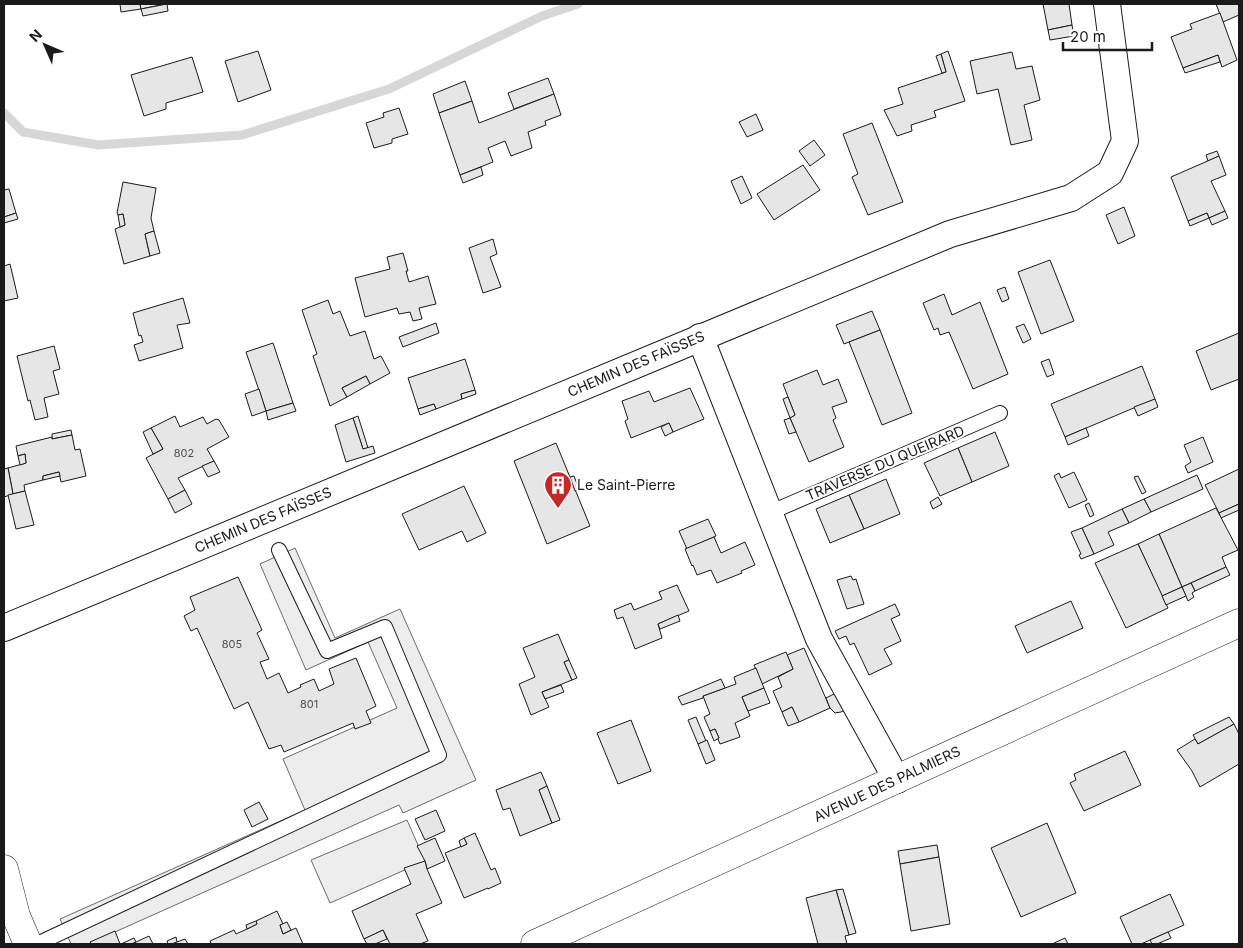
<svg xmlns="http://www.w3.org/2000/svg" width="1243" height="948" viewBox="0 0 1243 948" font-family="Inter,sans-serif">
	<rect width="100%" height="100%" fill="#fff"/>
	<g fill="#ededed" stroke="#6a6a6a">
		<polygon points="295,548 335,638 400,609 476,780 403,813 399,805 88,944 71,944 60,919 305,810 283,759 397,708 368,642 306,670 260,564"/>
		<polygon points="407,820 425,861 330,903 311,860"/>
	</g>
	<g fill="none" stroke-linecap="round" stroke-linejoin="round">
		<polyline stroke="#d7d7d7" stroke-width="9" points="4,113 23,132 98,145 242,135 389,89 542,16 578,4"/>
	</g>
	<g fill="#e6e6e6" stroke="#1a1a1a">
		<polygon points="120,4 140,4 141,9 121,12"/>
		<polygon points="140,4 166,4 141,9"/>
		<polygon points="167,4 168,11 143,16 141,9"/>
		<polygon points="1043,4 1069,4 1072,25 1048,30"/>
		<polygon points="1216,4 1239,4 1239,15 1223,22"/>
		<polygon points="1220,13 1237,60 1222,67 1218,55 1183,68 1171,37 1192,29 1190,24"/>
		<polygon points="1072,25 1074,36 1050,40 1048,30"/>
		<polygon points="258,51 271,90 238,102 225,61"/>
		<polygon points="948,51 965,101 934,111 936,117 911,125 912,131 897,136 884,110 903,104 898,88 946,72 941,54"/>
		<polygon points="1012,52 1016,69 1032,66 1040,100 1024,105 1032,140 1011,145 998,89 977,94 970,61"/>
		<polygon points="941,54 946,72 942,73 936,56"/>
		<polygon points="1218,55 1220,62 1185,73 1183,68"/>
		<polygon points="192,57 203,92 166,103 166,109 144,116 131,75"/>
		<polygon points="548,78 554,94 514,109 508,93"/>
		<polygon points="465,81 472,101 439,113 433,94"/>
		<polygon points="554,94 561,115 545,121 546,125 528,132 532,148 511,156 505,141 488,148 493,162 460,175 439,113 472,101 479,123"/>
		<polygon points="399,108 408,134 392,139 392,143 374,148 366,123 384,117 383,113"/>
		<polygon points="756,114 763,130 747,137 739,122"/>
		<polygon points="872,123 903,202 868,215 852,177 858,174 843,134"/>
		<polygon points="814,140 825,155 810,166 799,151"/>
		<polygon points="1217,151 1219,156 1208,161 1206,155"/>
		<polygon points="1219,156 1226,175 1211,181 1225,211 1209,218 1207,213 1188,221 1171,177"/>
		<polygon points="803,165 820,190 774,220 757,194"/>
		<polygon points="481,167 483,175 463,183 460,175"/>
		<polygon points="742,176 752,198 741,204 731,181"/>
		<polygon points="123,182 156,188 151,218 154,231 145,234 150,256 124,264 115,229 125,225 123,214 118,215 117,213"/>
		<polygon points="9,189 16,213 4,217 4,190"/>
		<polygon points="1124,207 1135,236 1118,244 1106,215"/>
		<polygon points="1225,211 1228,218 1212,225 1209,218"/>
		<polygon points="16,213 18,219 4,223 4,217"/>
		<polygon points="1207,213 1209,218 1190,226 1188,221"/>
		<polygon points="123,214 125,225 120,227 118,215"/>
		<polygon points="154,231 160,253 150,256 145,234"/>
		<polygon points="493,239 497,254 490,257 501,287 483,293 469,248"/>
		<polygon points="403,253 408,271 406,271 409,282 428,276 436,304 419,308 422,319 413,321 410,312 399,314 397,308 365,317 355,278 390,269 387,257"/>
		<polygon points="1050,260 1074,321 1041,334 1018,272"/>
		<polygon points="10,264 18,298 4,301 4,266"/>
		<polygon points="1005,287 1009,299 1002,302 997,290"/>
		<polygon points="944,294 952,315 980,302 1008,374 973,389 949,332 940,335 938,328 934,330 923,303"/>
		<polygon points="183,298 190,323 177,325 183,348 139,361 134,345 143,342 141,335 139,336 133,313"/>
		<polygon points="328,300 333,314 340,311 350,336 365,331 374,359 381,356 390,373 370,384 366,376 342,388 347,397 330,406 313,356 317,354 302,310"/>
		<polygon points="872,311 880,330 844,344 836,325"/>
		<polygon points="436,323 439,333 403,347 399,337"/>
		<polygon points="1024,324 1031,339 1023,343 1016,327"/>
		<polygon points="880,330 912,413 882,425 849,342"/>
		<polygon points="1239,333 1239,379 1211,390 1196,351"/>
		<polygon points="273,343 293,403 266,411 246,352"/>
		<polygon points="54,346 60,369 53,371 59,394 44,398 48,417 35,420 30,400 28,401 17,356"/>
		<polygon points="465,359 475,390 461,394 462,399 436,409 434,404 418,409 408,378"/>
		<polygon points="1049,359 1054,374 1047,377 1041,362"/>
		<polygon points="1142,366 1155,399 1065,437 1051,404"/>
		<polygon points="817,370 823,385 838,379 847,402 832,407 836,418 833,420 844,447 809,462 790,418 795,415 783,384"/>
		<polygon points="366,376 370,384 347,397 342,388"/>
		<polygon points="690,388 704,419 673,432 669,423 631,438 625,421 628,419 622,401 649,391 654,402"/>
		<polygon points="259,389 266,411 252,416 245,394"/>
		<polygon points="475,390 476,394 462,399 461,394"/>
		<polygon points="788,397 795,415 790,418 783,399"/>
		<polygon points="1155,399 1158,407 1138,416 1134,407"/>
		<polygon points="293,403 296,411 268,420 266,411"/>
		<polygon points="434,404 436,409 420,415 418,409"/>
		<polygon points="175,416 180,427 203,417 207,424 216,419 219,420 229,437 207,449 214,461 178,478 185,490 168,499 146,458 163,449 151,428"/>
		<polygon points="358,416 368,448 363,449 353,418"/>
		<polygon points="353,418 363,449 373,446 375,453 346,462 335,425"/>
		<polygon points="790,418 796,432 789,434 784,420"/>
		<polygon points="669,423 673,432 665,436 661,427"/>
		<polygon points="151,428 163,449 153,454 143,432"/>
		<polygon points="1086,428 1089,436 1068,445 1065,437"/>
		<polygon points="71,430 72,435 52,439 52,434"/>
		<polygon points="995,432 1009,466 972,482 958,448"/>
		<polygon points="72,435 75,450 80,449 86,476 61,482 59,472 43,476 43,480 24,485 25,491 13,494 8,468 26,463 25,454 18,456 16,446 52,437 52,439"/>
		<polygon points="1203,437 1213,462 1188,473 1185,466 1191,462 1184,445"/>
		<polygon points="556,443 590,526 547,544 514,461"/>
		<polygon points="958,448 972,482 940,496 924,463"/>
		<polygon points="25,454 26,463 20,465 18,456"/>
		<polygon points="214,461 220,472 208,477 202,466"/>
		<polygon points="8,468 13,494 4,497 4,469"/>
		<polygon points="1239,469 1239,504 1219,513 1205,485"/>
		<polygon points="59,472 60,476 43,480 43,476"/>
		<polygon points="1074,472 1087,500 1069,508 1054,476 1059,473 1061,478"/>
		<polygon points="1197,475 1203,489 1151,512 1144,499"/>
		<polygon points="574,476 579,489 575,491 570,477"/>
		<polygon points="1138,476 1146,492 1142,494 1134,477"/>
		<polygon points="886,479 900,514 864,529 849,495"/>
		<polygon points="464,486 486,533 467,542 462,531 419,550 402,514"/>
		<polygon points="185,490 192,504 175,513 168,499"/>
		<polygon points="25,491 34,525 16,529 8,495"/>
		<polygon points="849,495 864,529 830,543 816,509"/>
		<polygon points="938,497 942,504 933,509 930,502"/>
		<polygon points="1144,499 1151,512 1129,523 1122,509"/>
		<polygon points="1089,503 1094,515 1090,517 1085,505"/>
		<polygon points="1239,504 1239,510 1221,518 1219,513"/>
		<polygon points="1216,508 1238,550 1222,557 1226,567 1182,587 1159,534"/>
		<polygon points="1122,509 1129,523 1108,532 1114,545 1094,554 1082,528"/>
		<polygon points="708,519 716,536 687,549 679,531"/>
		<polygon points="1082,528 1094,554 1081,559 1079,555 1081,554 1071,532"/>
		<polygon points="1159,534 1182,587 1162,596 1138,544"/>
		<polygon points="714,537 721,553 745,542 755,565 741,571 742,573 717,583 711,570 697,575 693,565 692,566 685,549"/>
		<polygon points="1138,544 1168,608 1126,628 1095,563"/>
		<polygon points="1226,567 1230,575 1195,591 1191,583"/>
		<polygon points="851,576 853,580 856,579 864,604 847,609 837,580"/>
		<polygon points="238,577 262,630 257,633 269,659 260,662 267,679 279,673 288,693 301,687 300,685 314,679 319,691 334,684 329,669 356,658 376,706 366,711 371,723 355,729 353,723 284,752 281,745 269,749 248,702 234,709 197,628 191,631 184,616 195,610 190,597"/>
		<polygon points="1191,583 1195,591 1192,593 1194,597 1188,601 1182,587"/>
		<polygon points="677,585 689,611 658,624 662,638 635,649 623,617 617,619 614,610 631,603 634,610 662,599 659,592"/>
		<polygon points="1182,587 1186,596 1166,605 1162,596"/>
		<polygon points="1071,601 1083,628 1027,653 1015,626"/>
		<polygon points="895,604 900,615 891,619 901,641 884,649 892,664 869,675 854,643 850,645 846,636 839,639 835,631"/>
		<polygon points="678,615 680,621 660,629 658,624"/>
		<polygon points="558,634 569,660 564,662 572,680 542,692 549,707 531,715 519,684 535,677 523,648"/>
		<polygon points="804,648 830,708 799,722 792,707 782,712 773,691 782,687 778,677 793,669 787,655"/>
		<polygon points="786,652 793,669 762,684 754,665"/>
		<polygon points="569,660 577,678 572,680 564,662"/>
		<polygon points="756,668 764,688 742,697 750,716 735,723 740,737 720,744 718,739 719,738 715,729 710,731 704,717 710,714 703,696 736,684 734,677"/>
		<polygon points="721,679 725,688 703,696 703,698 682,705 678,697"/>
		<polygon points="561,685 564,692 545,699 542,692"/>
		<polygon points="764,688 770,703 748,711 742,697"/>
		<polygon points="842,690 850,707 841,712 835,713 830,708 826,698"/>
		<polygon points="792,707 799,722 788,726 782,712"/>
		<polygon points="696,717 706,741 698,744 688,720"/>
		<polygon points="1229,717 1234,724 1198,744 1193,735"/>
		<polygon points="631,720 651,771 618,784 597,733"/>
		<polygon points="1234,724 1239,734 1239,764 1200,787 1192,771 1177,750 1195,739 1198,744"/>
		<polygon points="715,729 719,738 714,741 710,731"/>
		<polygon points="707,740 715,760 706,764 698,744"/>
		<polygon points="1125,751 1141,785 1084,811 1070,783 1076,780 1074,774"/>
		<polygon points="541,772 547,786 539,790 552,823 520,836 510,808 503,810 496,790"/>
		<polygon points="547,786 560,820 552,823 539,790"/>
		<polygon points="259,802 268,819 252,827 244,810"/>
		<polygon points="436,810 445,831 425,840 415,819"/>
		<polygon points="1047,823 1076,893 1021,917 991,848"/>
		<polygon points="475,833 491,870 495,868 501,883 488,889 488,888 464,898 445,853 467,844 464,838"/>
		<polygon points="435,838 445,861 427,869 425,861 417,846"/>
		<polygon points="464,838 467,844 461,847 459,841"/>
		<polygon points="937,845 939,857 900,864 898,851"/>
		<polygon points="939,857 950,924 911,931 900,864"/>
		<polygon points="425,861 427,869 442,903 416,914 428,941 420,944 390,944 383,930 364,939 352,911 411,884 404,868"/>
		<polygon points="843,889 856,933 849,935 836,890"/>
		<polygon points="836,890 849,935 845,936 847,944 818,944 806,898"/>
		<polygon points="1170,894 1184,925 1141,944 1132,944 1120,917"/>
		<polygon points="277,911 283,924 280,925 283,934 296,928 303,944 211,944 210,941 234,930 236,934 247,929 257,924 256,921"/>
		<polygon points="256,921 257,924 247,929 246,925"/>
		<polygon points="287,922 291,930 283,934 280,925"/>
		<polygon points="383,930 387,939 375,944 367,944 364,939"/>
		<polygon points="115,931 120,944 92,944 90,942"/>
		<polygon points="1168,932 1171,938 1157,944 1152,944 1150,940"/>
		<polygon points="149,936 153,944 131,944 136,942"/>
		<polygon points="176,937 177,942 172,944 168,944 167,941"/>
		<polygon points="134,938 136,942 131,944 121,944"/>
		<polygon points="1065,938 1068,944 1052,944"/>
		<polygon points="185,939 188,944 172,944 177,942"/>
	</g>
	<g fill="none" stroke-linecap="round" stroke-linejoin="round">
		<g stroke="#1a1a1a" stroke-width="16">
			<g id="lane">
				<polyline points="769,513 1000,413"/>
				<polyline points="37,944 439,755 385,627 327,651 279,550"/>
			</g>
		</g>
		<g stroke="#1a1a1a" stroke-width="28">
			<g id="street">
				<polyline points="700,337 819,639 897,780"/>
				<polyline points="4,628 950,234 1071,198 1110,173 1125,141 1107,4"/>
			</g>
		</g>
		<g stroke="#1a1a1a" stroke-width="29">
			<g id="secondary">
				<polyline points="4,869 16,916 28,944"/>
				<polyline points="535,944 1239,623"/>
			</g>
		</g>
		<use href="#lane" stroke="#fff" stroke-width="14"/>
		<use href="#street" stroke="#fff" stroke-width="26"/>
		<use href="#secondary" stroke="#fff" stroke-width="28"/>
	</g>
	<defs>
		<g id="building-pin" transform="scale(1.4375)"><path d="M0 17L-7.5 6A9.5 9.5 0 1 1 7.5 6Z" fill="#c62828" stroke="#fff"/><path d="M-4-6H4V6H1V3H-1V6H-4ZM-2.5-4.3h1.7v1.8h-1.7ZM.8-4.3h1.7v1.8H.8ZM-2.5-1h1.7V.8h-1.7ZM.8-1h1.7V.8H.8Z" fill="#fff"/></g>
	</defs>
	<g fill-rule="evenodd">
		<use href="#building-pin" x="558" y="485"/>
	</g>
	<g text-anchor="middle" stroke-width="4" stroke-linejoin="round" paint-order="stroke">
		<g font-size="11" fill="#4d4d4d">
			<text x="184" y="457">802</text>
			<text x="232" y="648">805</text>
			<text x="309" y="708">801</text>
		</g>
		<g font-size="14" fill="#1a1a1a" stroke="#fff">
			<text transform="translate(636 364) rotate(-23)" y="5">CHEMIN DES FAÏSSES</text>
			<text transform="translate(885 463) rotate(-23)" y="5">TRAVERSE DU QUEIRARD</text>
			<text transform="translate(263 520) rotate(-23)" y="5">CHEMIN DES FAÏSSES</text>
			<text transform="translate(887 784) rotate(-25)" y="5">AVENUE DES PALMIERS</text>
		</g>
		<g font-size="14" fill="#1a1a1a" stroke="#fff" text-anchor="start">
			<text x="577" y="490">Le Saint-Pierre</text>
		</g>
	</g>
	<rect width="1243" height="948" fill="none" stroke="#1a1a1a" stroke-width="10"/>
	<g transform="translate(45 45) rotate(315)" stroke="#ffffff" stroke-width="4" paint-order="stroke">
	<path d="M0-4L9 19L0 12L-9 19Z" fill="#1a1a1a"/>
	<text y="-8" font-size="14" font-weight="bold" text-anchor="middle" fill="#1a1a1a">N</text>
	</g>
	<path d="M1063 42v8h89v-8" fill="none" stroke="#1a1a1a" stroke-width="2.5"/>
	<text x="1070" y="42" font-size="15" fill="#1a1a1a" stroke="#ffffff" stroke-width="4" paint-order="stroke">20 m</text>
</svg>
